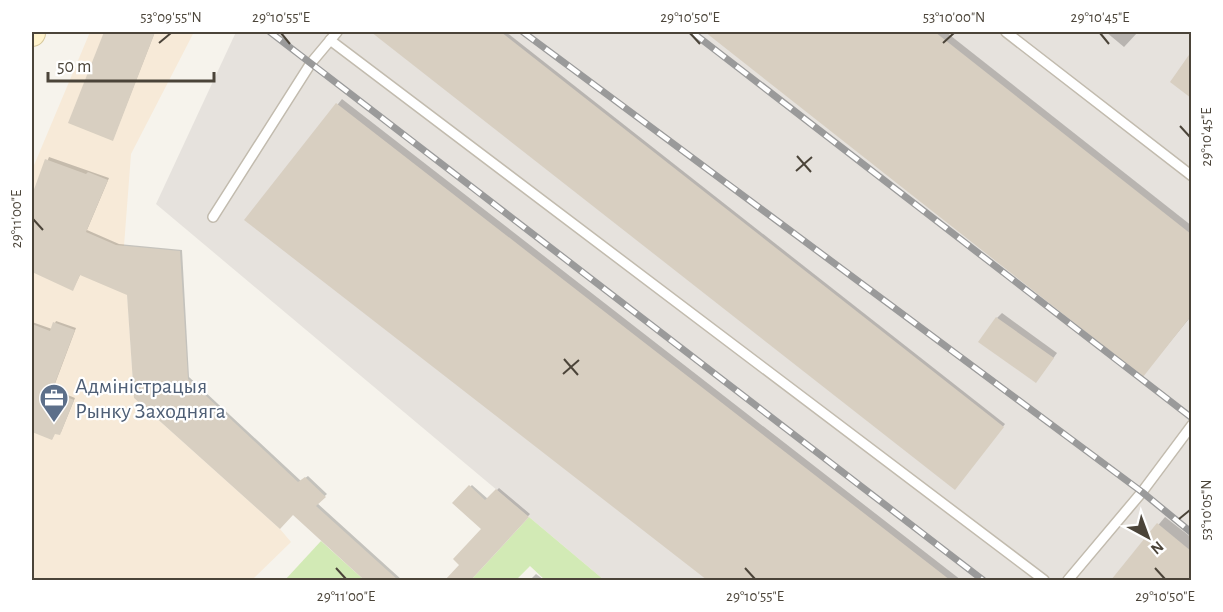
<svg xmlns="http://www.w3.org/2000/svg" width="1223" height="612" viewBox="0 0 1223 612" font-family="'Alegreya Sans',sans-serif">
	<rect width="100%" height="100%" fill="#f6f3ec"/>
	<polygon fill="#f7ead8" points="90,32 194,32 131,154 124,246 134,398 280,529 291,542 252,580 32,580 32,170"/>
	<polygon fill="#e6e2dd" points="236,32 1191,32 1191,580 604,580 156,204"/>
	<g fill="#d2eab5">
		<polygon points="529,517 604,580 545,580 530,566 516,580 471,580"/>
		<polygon points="321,541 364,580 285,580"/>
	</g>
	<g fill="#0003">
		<polygon points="105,32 155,32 113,139 70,122"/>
		<polygon points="390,32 506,32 1005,424 957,486 384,39"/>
		<polygon points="708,32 946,32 1192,226 1192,315 1143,375"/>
		<polygon points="1106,32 1138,32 1124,47"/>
		<polygon points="1192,55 1192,96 1172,81"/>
		<polygon points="342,99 961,580 709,580 246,220"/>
		<polygon points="49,157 109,178 87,230 119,244 182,250 189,377 301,481 308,476 327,494 317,503 402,580 366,580 293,513 279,527 128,294 81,273 73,289 32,271 32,199"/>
		<polygon points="1002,313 1057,353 1040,376 997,318"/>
		<polygon points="56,321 76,328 53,389 75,398 61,432 55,432 52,439 32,431 32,322 52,329"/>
		<polygon points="472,485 488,499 499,488 530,514 469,580 447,580 461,565 483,528 454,503"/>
		<polygon points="1165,517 1192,538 1192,580 1112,580"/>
		<polygon points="536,574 544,580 530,580"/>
	</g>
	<g fill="#d8cfc1">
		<polygon points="104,32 155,32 113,141 68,123"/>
		<polygon points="371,32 501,32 1004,427 955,490"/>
		<polygon points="705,32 935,32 1191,234 1191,316 1143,377"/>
		<polygon points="1191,52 1191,98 1170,82"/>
		<polygon points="336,103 950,580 707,580 244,220"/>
		<polygon points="45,159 86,174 88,172 108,180 86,232 116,245 180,251 188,379 298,482 305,477 326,497 316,506 398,580 364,580 293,515 280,529 134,398 127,295 80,275 73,291 32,272 32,195"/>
		<polygon points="996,317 1054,358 1036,383 978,342"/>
		<polygon points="53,322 75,330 52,391 74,400 60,435 55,434 52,440 32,432 32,324 50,331"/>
		<polygon points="469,485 485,500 496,489 529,517 471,580 445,580 459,565 453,559 481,529 452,503"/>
		<polygon points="1157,523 1191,551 1191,580 1111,580"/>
	</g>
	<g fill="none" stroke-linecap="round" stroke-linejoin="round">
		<g stroke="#c2bbae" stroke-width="12">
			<g id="lane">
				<polyline points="1006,32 1192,176"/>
				<polyline points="330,40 1044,580"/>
				<polyline points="213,217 311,63 337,32"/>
				<polyline points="1068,580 1142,492 1192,425"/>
			</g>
		</g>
		<g stroke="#d6c79b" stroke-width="28">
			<polyline id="secondary" points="32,33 32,32"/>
		</g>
		<use href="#lane" stroke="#fff" stroke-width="9"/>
		<use href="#secondary" stroke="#fff3cd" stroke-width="26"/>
		<g stroke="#9a9a9a" stroke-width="7">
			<g id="rail">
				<polyline points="270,32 983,580"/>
				<polyline points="523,32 1142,492 1192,533"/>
				<polyline points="692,32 1192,418"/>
			</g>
		</g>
		<use href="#rail" stroke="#fff" stroke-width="4.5" stroke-dasharray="14" stroke-linecap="butt"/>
	</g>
	<path fill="none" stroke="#4b4439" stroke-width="2" d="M281,33L290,44M690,33L700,44M1100,33L1109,44M159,43L171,33M943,43L954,33M1180,126L1190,137M797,156L811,172M796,171L812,157M33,219L43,230M564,359L578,375M563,374L579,360M1179,519L1190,510M336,568L346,579M745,568L755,579M1155,568L1165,579"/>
	<defs>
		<g id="office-pin" transform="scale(1.5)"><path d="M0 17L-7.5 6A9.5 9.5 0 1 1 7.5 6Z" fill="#5c6f8a" stroke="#fff"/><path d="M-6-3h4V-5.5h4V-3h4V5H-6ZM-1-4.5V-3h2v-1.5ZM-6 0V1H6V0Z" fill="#fff"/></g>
	</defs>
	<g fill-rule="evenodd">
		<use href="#office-pin" x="54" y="398"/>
	</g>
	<g text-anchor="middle" stroke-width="4.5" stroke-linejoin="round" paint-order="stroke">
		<g font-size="22" fill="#4e5e75" stroke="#fff" text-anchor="start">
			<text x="75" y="393">Адміністрацыя<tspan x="75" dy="25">Рынку Заходняга</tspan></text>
		</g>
	</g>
	<rect width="1223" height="612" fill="none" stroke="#ffffff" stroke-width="66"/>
	<g transform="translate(1148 537) rotate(139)" stroke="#ffffff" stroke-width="4.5" paint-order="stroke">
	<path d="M0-4.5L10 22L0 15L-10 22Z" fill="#4b4439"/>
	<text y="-9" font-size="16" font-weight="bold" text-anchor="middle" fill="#4b4439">N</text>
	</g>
	<path d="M48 72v9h166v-9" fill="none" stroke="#4b4439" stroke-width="3"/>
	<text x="57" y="72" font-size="18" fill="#4b4439" stroke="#ffffff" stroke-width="4.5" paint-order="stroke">50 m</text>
	<rect x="33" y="33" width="1157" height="546" fill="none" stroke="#4b4439" stroke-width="2"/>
	<g font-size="15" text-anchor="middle" fill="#4b4439">
		<text x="171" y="22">53°09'55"N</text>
		<text x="281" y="22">29°10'55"E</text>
		<text x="690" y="22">29°10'50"E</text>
		<text x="954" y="22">53°10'00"N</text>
		<text x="1100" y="22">29°10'45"E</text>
		<text transform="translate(1206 137) rotate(-90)" y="5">29°10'45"E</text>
		<text transform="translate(16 219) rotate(-90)" y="5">29°11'00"E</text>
		<text transform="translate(1206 510) rotate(-90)" y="5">53°10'05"N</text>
		<text x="346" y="601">29°11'00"E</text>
		<text x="755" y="601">29°10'55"E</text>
		<text x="1165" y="601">29°10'50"E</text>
	</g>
</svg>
